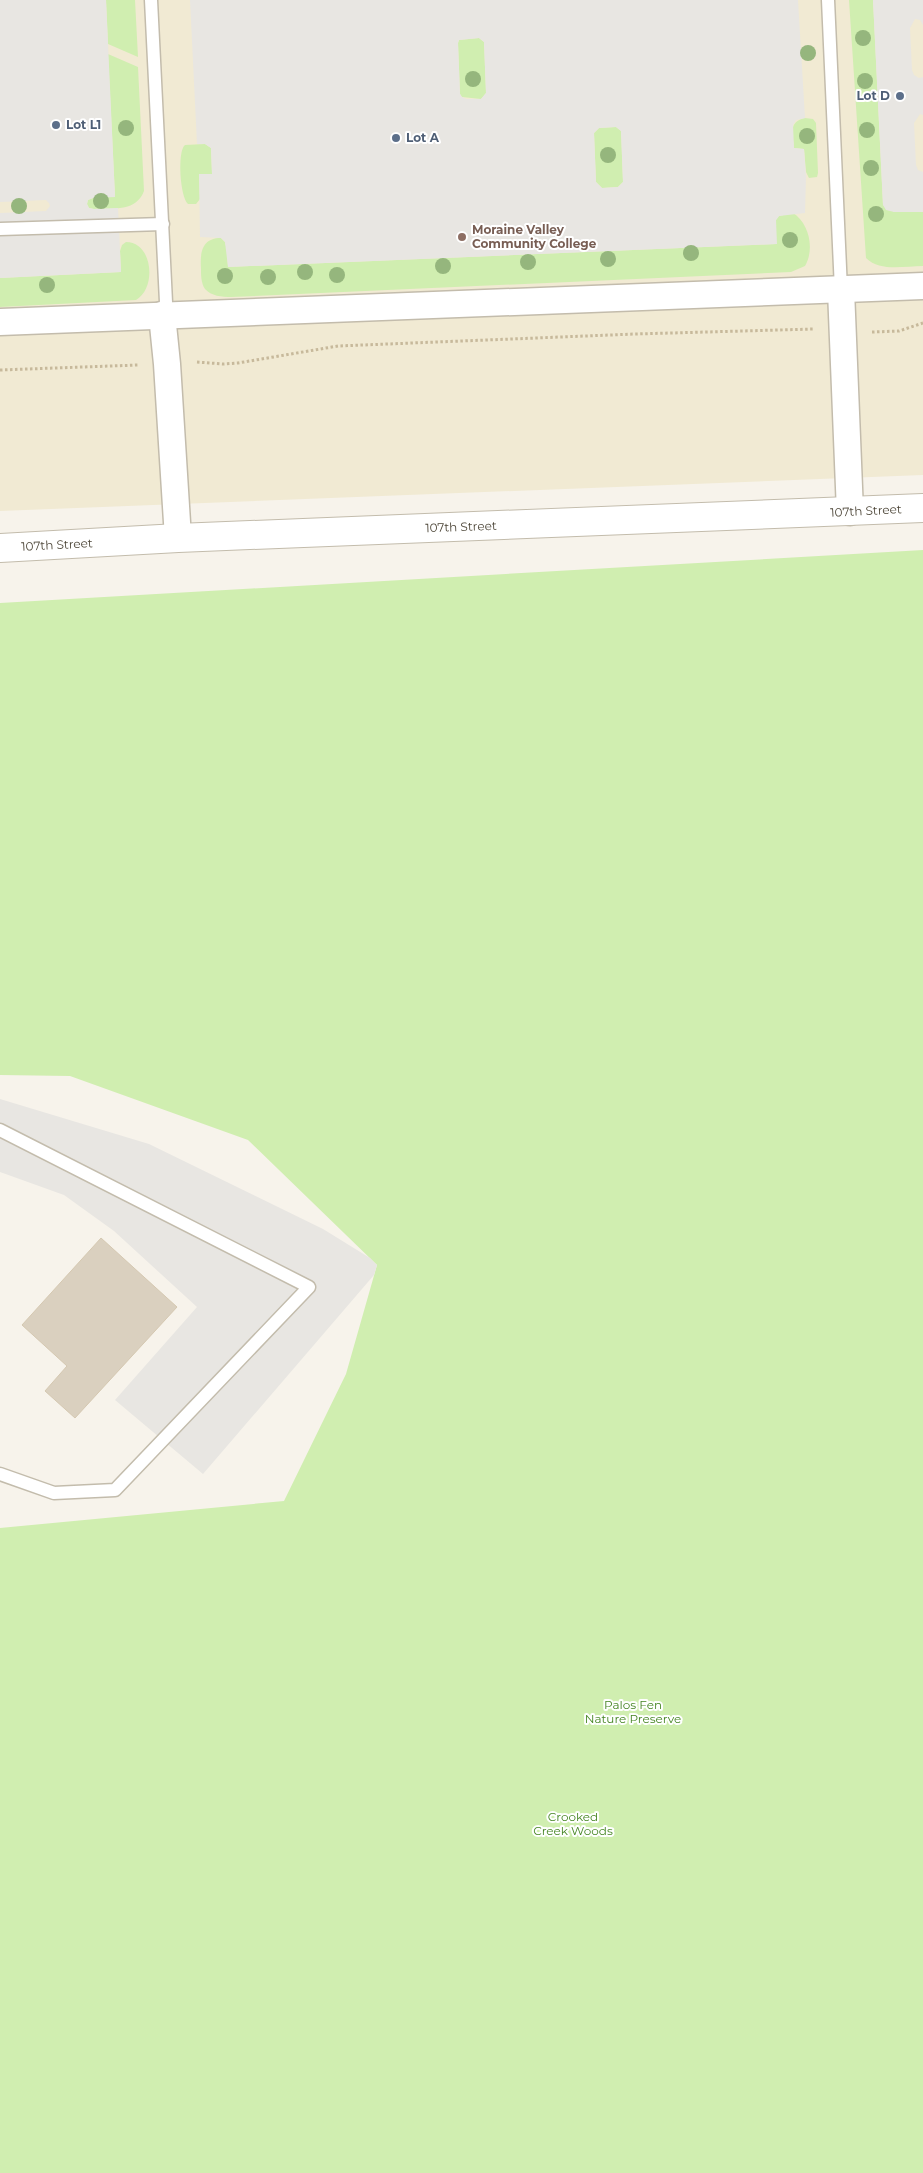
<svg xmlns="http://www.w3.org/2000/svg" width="923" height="2173" viewBox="0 0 923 2173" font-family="Montserrat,sans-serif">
	<rect width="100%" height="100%" fill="#f7f3eb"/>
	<polygon fill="#f1ead3" points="0,0 923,0 923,475 0,511"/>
	<g fill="#d0eeb0">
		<polygon points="106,0 135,0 138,57 108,44"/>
		<path d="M849,0H873L883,205L894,212H923V266C904,266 880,272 866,258Z"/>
		<polygon points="479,38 484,42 486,93 481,99 462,97 460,94 458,43 459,40"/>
		<path d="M108,54L138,67L144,191C136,212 114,208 94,209L89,208L87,204L88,200L93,198L115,196Z"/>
		<path d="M805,118L813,119L816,123L818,173L817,177L809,178L806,172L804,149L794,148C793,133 788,122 805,118Z"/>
		<polygon points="616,127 621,131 623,182 618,187 602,188 596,182 594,133 599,128"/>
		<path d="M205,144L211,148L212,174H199L200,199L196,204H188C180,197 177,151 185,145Z"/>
		<path d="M793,213C809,223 815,249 805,266L791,272L231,297C222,297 211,296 205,289C201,283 201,275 201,269C200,254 201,238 221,238L225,242L227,251L228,267L776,244V220L779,216Z"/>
		<path d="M126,242C153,242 157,288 136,300L0,307V278L121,272L120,251L122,245Z"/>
		<polygon points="923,550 923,2173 0,2173 0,1528 284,1501 346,1374 377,1265 248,1140 70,1076 0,1075 0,603"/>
	</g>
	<g fill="#e8e6e2" fill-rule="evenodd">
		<polygon points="0,0 106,0 115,197 93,198 88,200 87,204 89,208 94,209 118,208 121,272 0,278 0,213 46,211 50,206 49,203 46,200 0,202"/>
		<path d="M190,0H798L805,118L796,120L793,125L794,148L804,149L806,177L805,213L779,216L776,220L777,244L228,267L225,242L221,238L200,237L199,174H212L211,148L205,144H197ZM479,38L484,42L486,93L481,99H466L462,97L460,94L458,43L459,40ZM616,127L621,131L623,182L618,187L602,188L596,182L594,133L599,128Z"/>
		<polygon points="873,0 923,0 923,25 920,20 915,19 910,28 912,70 914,75 919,78 923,77 923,115 920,114 914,123 916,165 918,170 923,172 923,212 894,212 886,210 883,205"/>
		<polygon points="0,1099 149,1144 323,1229 370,1258 377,1265 374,1275 203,1474 115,1400 197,1307 114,1231 64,1195 0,1172"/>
	</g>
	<polygon fill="#dad0bf" stroke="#d5c8b1" points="101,1238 177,1307 75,1418 45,1391 67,1366 22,1325"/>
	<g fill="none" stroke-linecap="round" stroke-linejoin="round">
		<g stroke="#c3bcac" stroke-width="15">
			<g id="service">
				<polyline points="151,0 166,302 162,315"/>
				<polyline points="828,0 841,290"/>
				<polyline points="0,229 163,224"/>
				<polyline points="0,1130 309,1287 115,1490 54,1493 0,1474"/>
			</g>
		</g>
		<g stroke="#c3bcac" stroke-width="29">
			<g id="minor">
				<polyline points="841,290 850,512"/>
				<polyline points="162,315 167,364 178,538"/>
				<polyline points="0,322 923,286"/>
			</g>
		</g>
		<g stroke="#c3bcac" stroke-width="30">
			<polyline id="tertiary" points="0,548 178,538 923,508"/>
		</g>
		<g stroke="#c7b99b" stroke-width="3" stroke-dasharray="2.5 2.5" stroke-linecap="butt">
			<polyline points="872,332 899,331 923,323"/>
			<polyline points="197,362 223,364 238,363 338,346 635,334 814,329"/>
			<polyline points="0,370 138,365"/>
		</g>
		<use href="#service" stroke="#fff" stroke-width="12"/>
		<use href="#minor" stroke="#fff" stroke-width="26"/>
		<use href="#tertiary" stroke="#fff" stroke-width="28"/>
	</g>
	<g fill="#95b67d">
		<circle cx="863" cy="38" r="8"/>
		<circle cx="808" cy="53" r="8"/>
		<circle cx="473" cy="79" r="8"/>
		<circle cx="865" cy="81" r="8"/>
		<circle cx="126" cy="128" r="8"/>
		<circle cx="867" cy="130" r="8"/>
		<circle cx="807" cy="136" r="8"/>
		<circle cx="608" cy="155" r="8"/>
		<circle cx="871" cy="168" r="8"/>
		<circle cx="101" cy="201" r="8"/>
		<circle cx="19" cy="206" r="8"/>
		<circle cx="876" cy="214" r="8"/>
		<circle cx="790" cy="240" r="8"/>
		<circle cx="691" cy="253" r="8"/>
		<circle cx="608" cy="259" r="8"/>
		<circle cx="528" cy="262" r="8"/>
		<circle cx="443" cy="266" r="8"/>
		<circle cx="305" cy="272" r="8"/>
		<circle cx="337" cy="275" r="8"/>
		<circle cx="225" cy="276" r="8"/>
		<circle cx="268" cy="277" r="8"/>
		<circle cx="47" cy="285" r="8"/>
	</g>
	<g fill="#5c6f8a" stroke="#fff" stroke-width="2">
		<circle cx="900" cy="96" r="5"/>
		<circle cx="56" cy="125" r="5"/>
		<circle cx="396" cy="138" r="5"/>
	</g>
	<circle fill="#8d6e63" stroke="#fff" stroke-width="2" cx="462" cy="237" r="5"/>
	<g text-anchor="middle" stroke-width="4" stroke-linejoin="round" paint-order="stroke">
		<g font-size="12" font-weight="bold" fill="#4e5e75" stroke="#fff" text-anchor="start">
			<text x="890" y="100" text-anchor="end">Lot D</text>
			<text x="66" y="129">Lot L1</text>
			<text x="406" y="142">Lot A</text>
		</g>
		<g font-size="12" font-weight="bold" fill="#785e54" stroke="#fff" text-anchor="start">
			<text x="472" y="234">Moraine Valley<tspan x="472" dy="14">Community College</tspan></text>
		</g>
		<g font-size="12" fill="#4c4537" stroke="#fff">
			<text transform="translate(866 511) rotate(-3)" y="4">107th Street</text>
			<text transform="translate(461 527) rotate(-2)" y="4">107th Street</text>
			<text transform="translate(57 545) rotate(-3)" y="4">107th Street</text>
		</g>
		<g font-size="12" fill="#458523" stroke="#fff">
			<text x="633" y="1709">Palos Fen<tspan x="633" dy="14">Nature Preserve</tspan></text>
			<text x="573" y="1821">Crooked<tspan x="573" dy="14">Creek Woods</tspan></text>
		</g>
	</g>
</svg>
